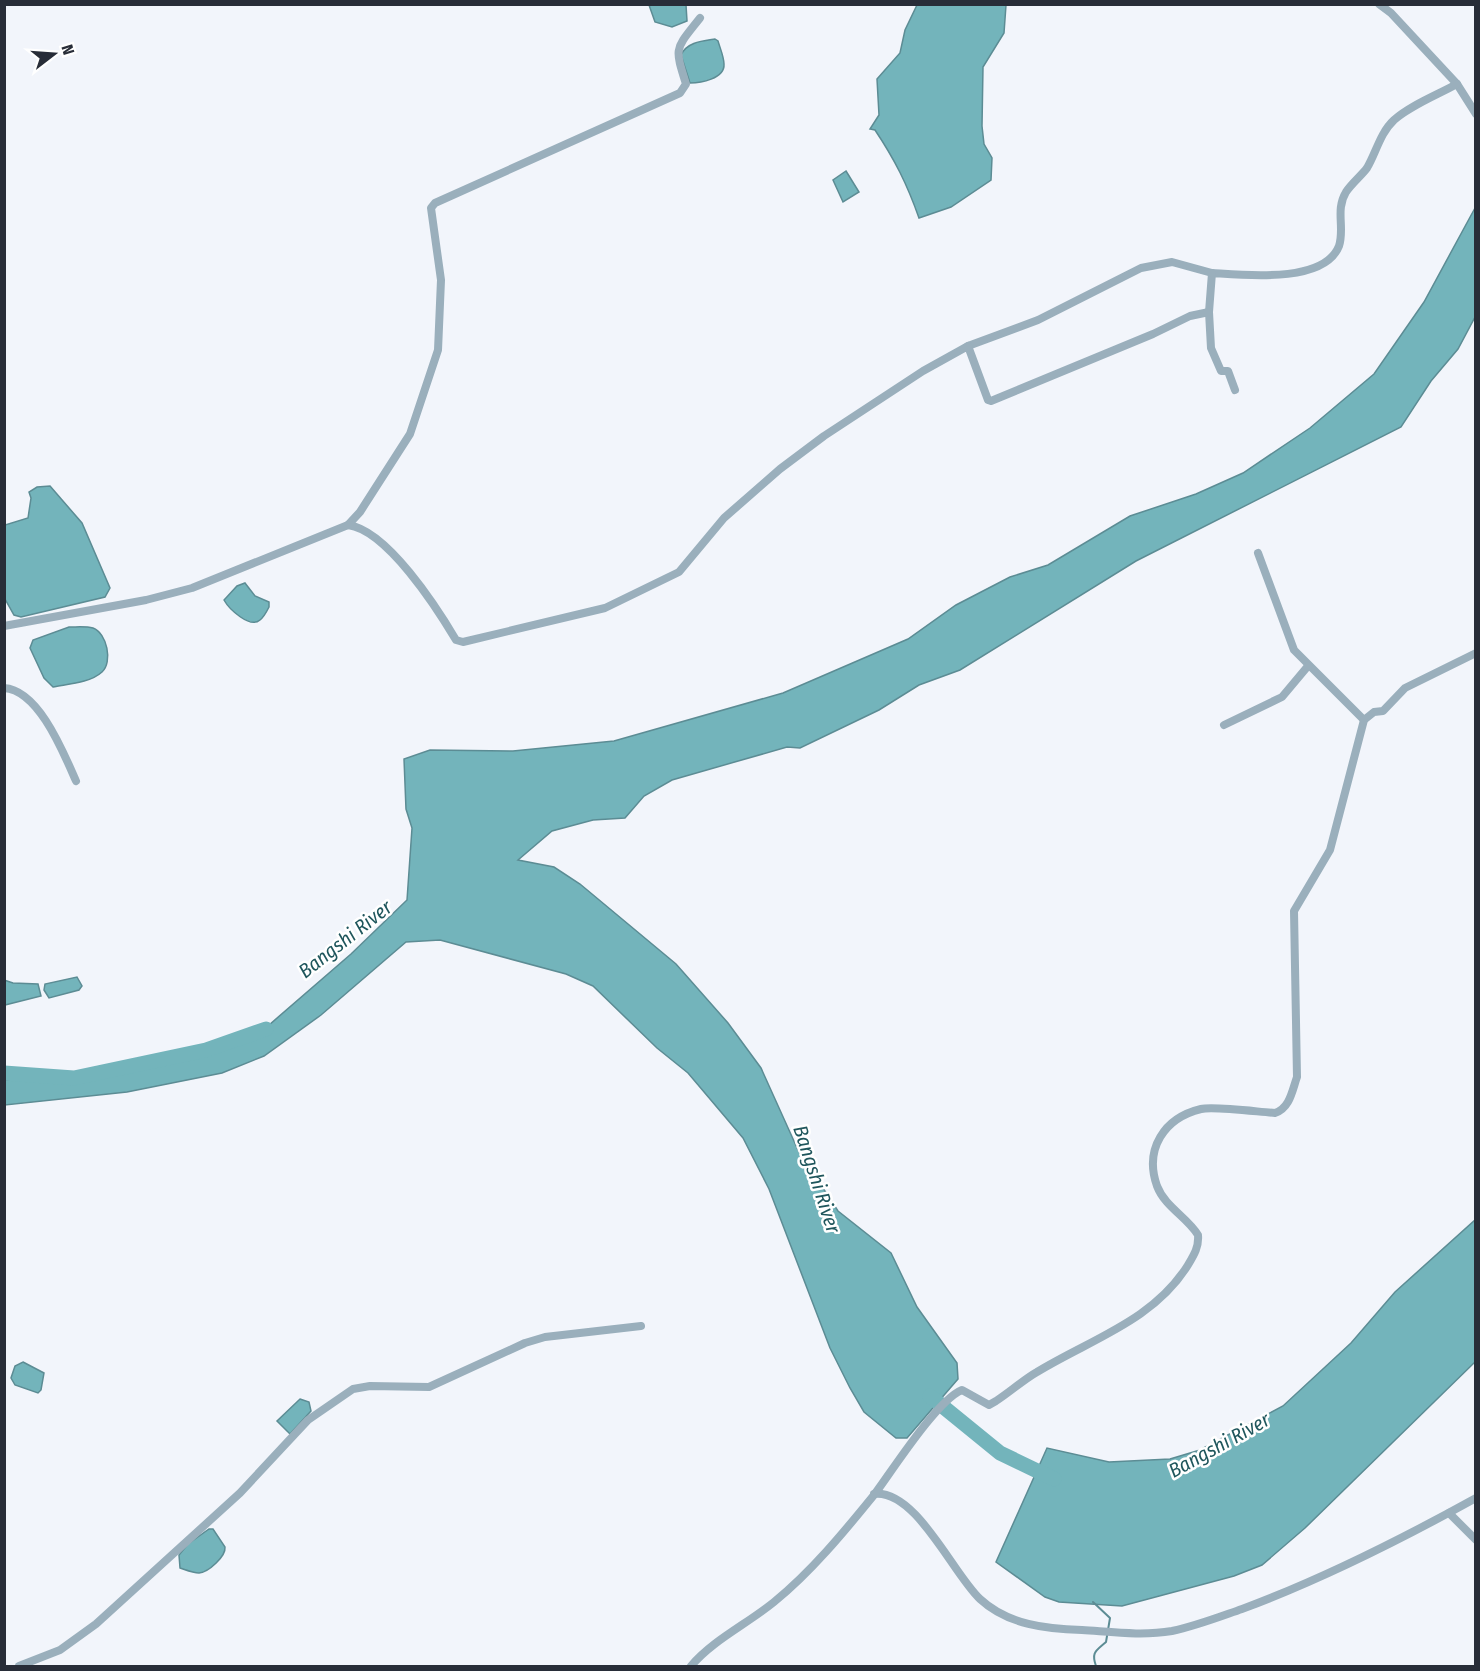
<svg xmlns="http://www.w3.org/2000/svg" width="1480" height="1671" viewBox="0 0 1480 1671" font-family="'Fira Sans Condensed',sans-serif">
	<rect width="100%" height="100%" fill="#f2f5fb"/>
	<g fill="#73b4bb" stroke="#5c8c94" stroke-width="1.5">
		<polygon points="649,5 686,5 687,21 672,27 655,22"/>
		<path d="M917,5H1006L1004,33L983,67L982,126L984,144L992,158L991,180L951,207L919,218C907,184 895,160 875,130L870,129L879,115L877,79L900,53L905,30Z"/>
		<path d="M715,39L718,41C720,48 724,57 724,64C725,79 700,83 690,83L681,55C687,42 702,41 715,39Z"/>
		<polygon points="846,171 859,192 843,202 833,180"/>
		<polygon points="1475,208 1475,317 1458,349 1431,381 1401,427 1136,561 960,670 919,685 879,710 800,748 787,747 672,780 644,796 625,818 593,820 552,831 518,860 554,867 580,884 676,964 728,1023 761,1068 798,1150 838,1211 891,1253 917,1307 957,1363 958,1379 907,1438 896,1438 864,1412 850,1388 830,1348 769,1189 743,1138 688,1073 657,1048 593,986 566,974 440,940 406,942 321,1015 264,1056 222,1073 127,1092 5,1105 4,1080 82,1079 224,1047 269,1025 351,954 407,900 412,828 406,809 404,759 430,750 513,751 614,741 783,693 908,639 956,605 1010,577 1048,565 1130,516 1196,494 1243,473 1310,428 1374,374 1424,302"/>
		<polygon points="50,486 82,523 110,588 105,597 21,617 14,615 5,599 5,525 28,518 31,498 29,492 37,487"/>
		<path d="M245,583L255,596L269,602V607C267,611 264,617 260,620C250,629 229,609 224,600L237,586Z"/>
		<path d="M69,627C77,627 86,626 93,628C107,633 113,662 102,672C90,683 68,684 53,687L44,678L30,648L33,640Z"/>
		<polygon points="77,977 82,986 79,990 49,998 44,990 45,984"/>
		<polygon points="4,980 13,983 38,984 41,996 5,1005"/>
		<polygon points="1475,1220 1475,1362 1305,1528 1262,1565 1234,1576 1122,1606 1059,1602 1045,1597 996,1562 1047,1448 1109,1462 1170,1459 1200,1450 1239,1429 1283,1406 1351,1343 1395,1292"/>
		<polygon points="23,1362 44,1373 41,1390 38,1393 15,1385 11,1378 15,1366"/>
		<polygon points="300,1399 309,1402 311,1411 290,1434 277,1421"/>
		<path d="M209,1529H213L225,1547C226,1556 209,1572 199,1573C193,1573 186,1570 180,1568L179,1555L188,1544Z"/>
	</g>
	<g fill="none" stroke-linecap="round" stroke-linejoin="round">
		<path stroke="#5c8c94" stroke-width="2" d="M1093,1602L1110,1618L1106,1642C1096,1651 1091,1652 1096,1666"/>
		<g stroke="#73b4bb" stroke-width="15">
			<polyline points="4,1073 74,1078 206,1050 266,1029"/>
			<polyline points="930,1396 1000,1453 1054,1479"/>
		</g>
		<g stroke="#9aafbc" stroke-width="8">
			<polyline points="1379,4 1391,13 1457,84 1476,114"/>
			<path d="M1209,312L1212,273C1244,275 1324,284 1339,246C1345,228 1335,210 1346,192C1352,183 1361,176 1367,168C1376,153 1380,133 1394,120C1411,105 1437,95 1457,84"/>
			<polyline points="968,346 1038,320 1141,268 1172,262 1212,273"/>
			<path d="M348,525L360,512L410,434L438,350L441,280L431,208L435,203L680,93L686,84C674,46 675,50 700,18"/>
			<polyline points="1258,553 1294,650 1364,720"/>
			<path d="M4,626L146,600L192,588L348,525C387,530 437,608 456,640L463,642L605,608L679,572L724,518L780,469L824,436L923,371L968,346L988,400L991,401L1153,334L1190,316L1209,312L1211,348L1221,371H1228L1235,390"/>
			<path d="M4,688C39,690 64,754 76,781"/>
			<polyline points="1224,725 1282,697 1308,666"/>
			<path d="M874,1494C916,1489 953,1574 980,1599C1008,1625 1047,1629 1082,1630C1113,1632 1142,1636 1172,1631C1196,1626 1219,1617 1242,1609C1323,1579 1400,1540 1476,1498"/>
			<polyline points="1449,1513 1476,1540"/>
			<polyline points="19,1666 60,1650 96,1624 240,1493 308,1420 353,1389 370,1386 429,1387 525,1343 545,1337 641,1326"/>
			<path d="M691,1666C713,1640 747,1624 774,1602C811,1572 844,1532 874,1495C892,1471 937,1400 962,1390L989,1405L996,1401C1010,1392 1023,1380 1037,1372C1091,1339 1153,1321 1188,1265C1194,1255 1199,1247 1198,1235C1187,1217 1165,1207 1157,1186C1144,1149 1164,1118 1201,1109C1214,1106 1259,1112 1275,1113C1290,1108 1292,1091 1297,1077L1294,911L1330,850L1364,720L1374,712L1383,711L1405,688L1476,653"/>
		</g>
	</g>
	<g text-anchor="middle" stroke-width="5" stroke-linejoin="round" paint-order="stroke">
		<g font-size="20" font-style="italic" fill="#1f565c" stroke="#fff">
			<text transform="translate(345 939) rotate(-38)" y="7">Bangshi River</text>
			<text transform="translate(817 1179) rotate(72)" y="7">Bangshi River</text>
			<text transform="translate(1219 1445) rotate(-29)" y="7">Bangshi River</text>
		</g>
	</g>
	<rect width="1480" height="1671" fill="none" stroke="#282d38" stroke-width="12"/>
	<g transform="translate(54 54) rotate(73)" stroke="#ffffff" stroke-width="4.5" paint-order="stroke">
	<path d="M0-4.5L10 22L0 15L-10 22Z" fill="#282d38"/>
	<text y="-9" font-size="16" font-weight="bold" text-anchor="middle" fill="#282d38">N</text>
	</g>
</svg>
